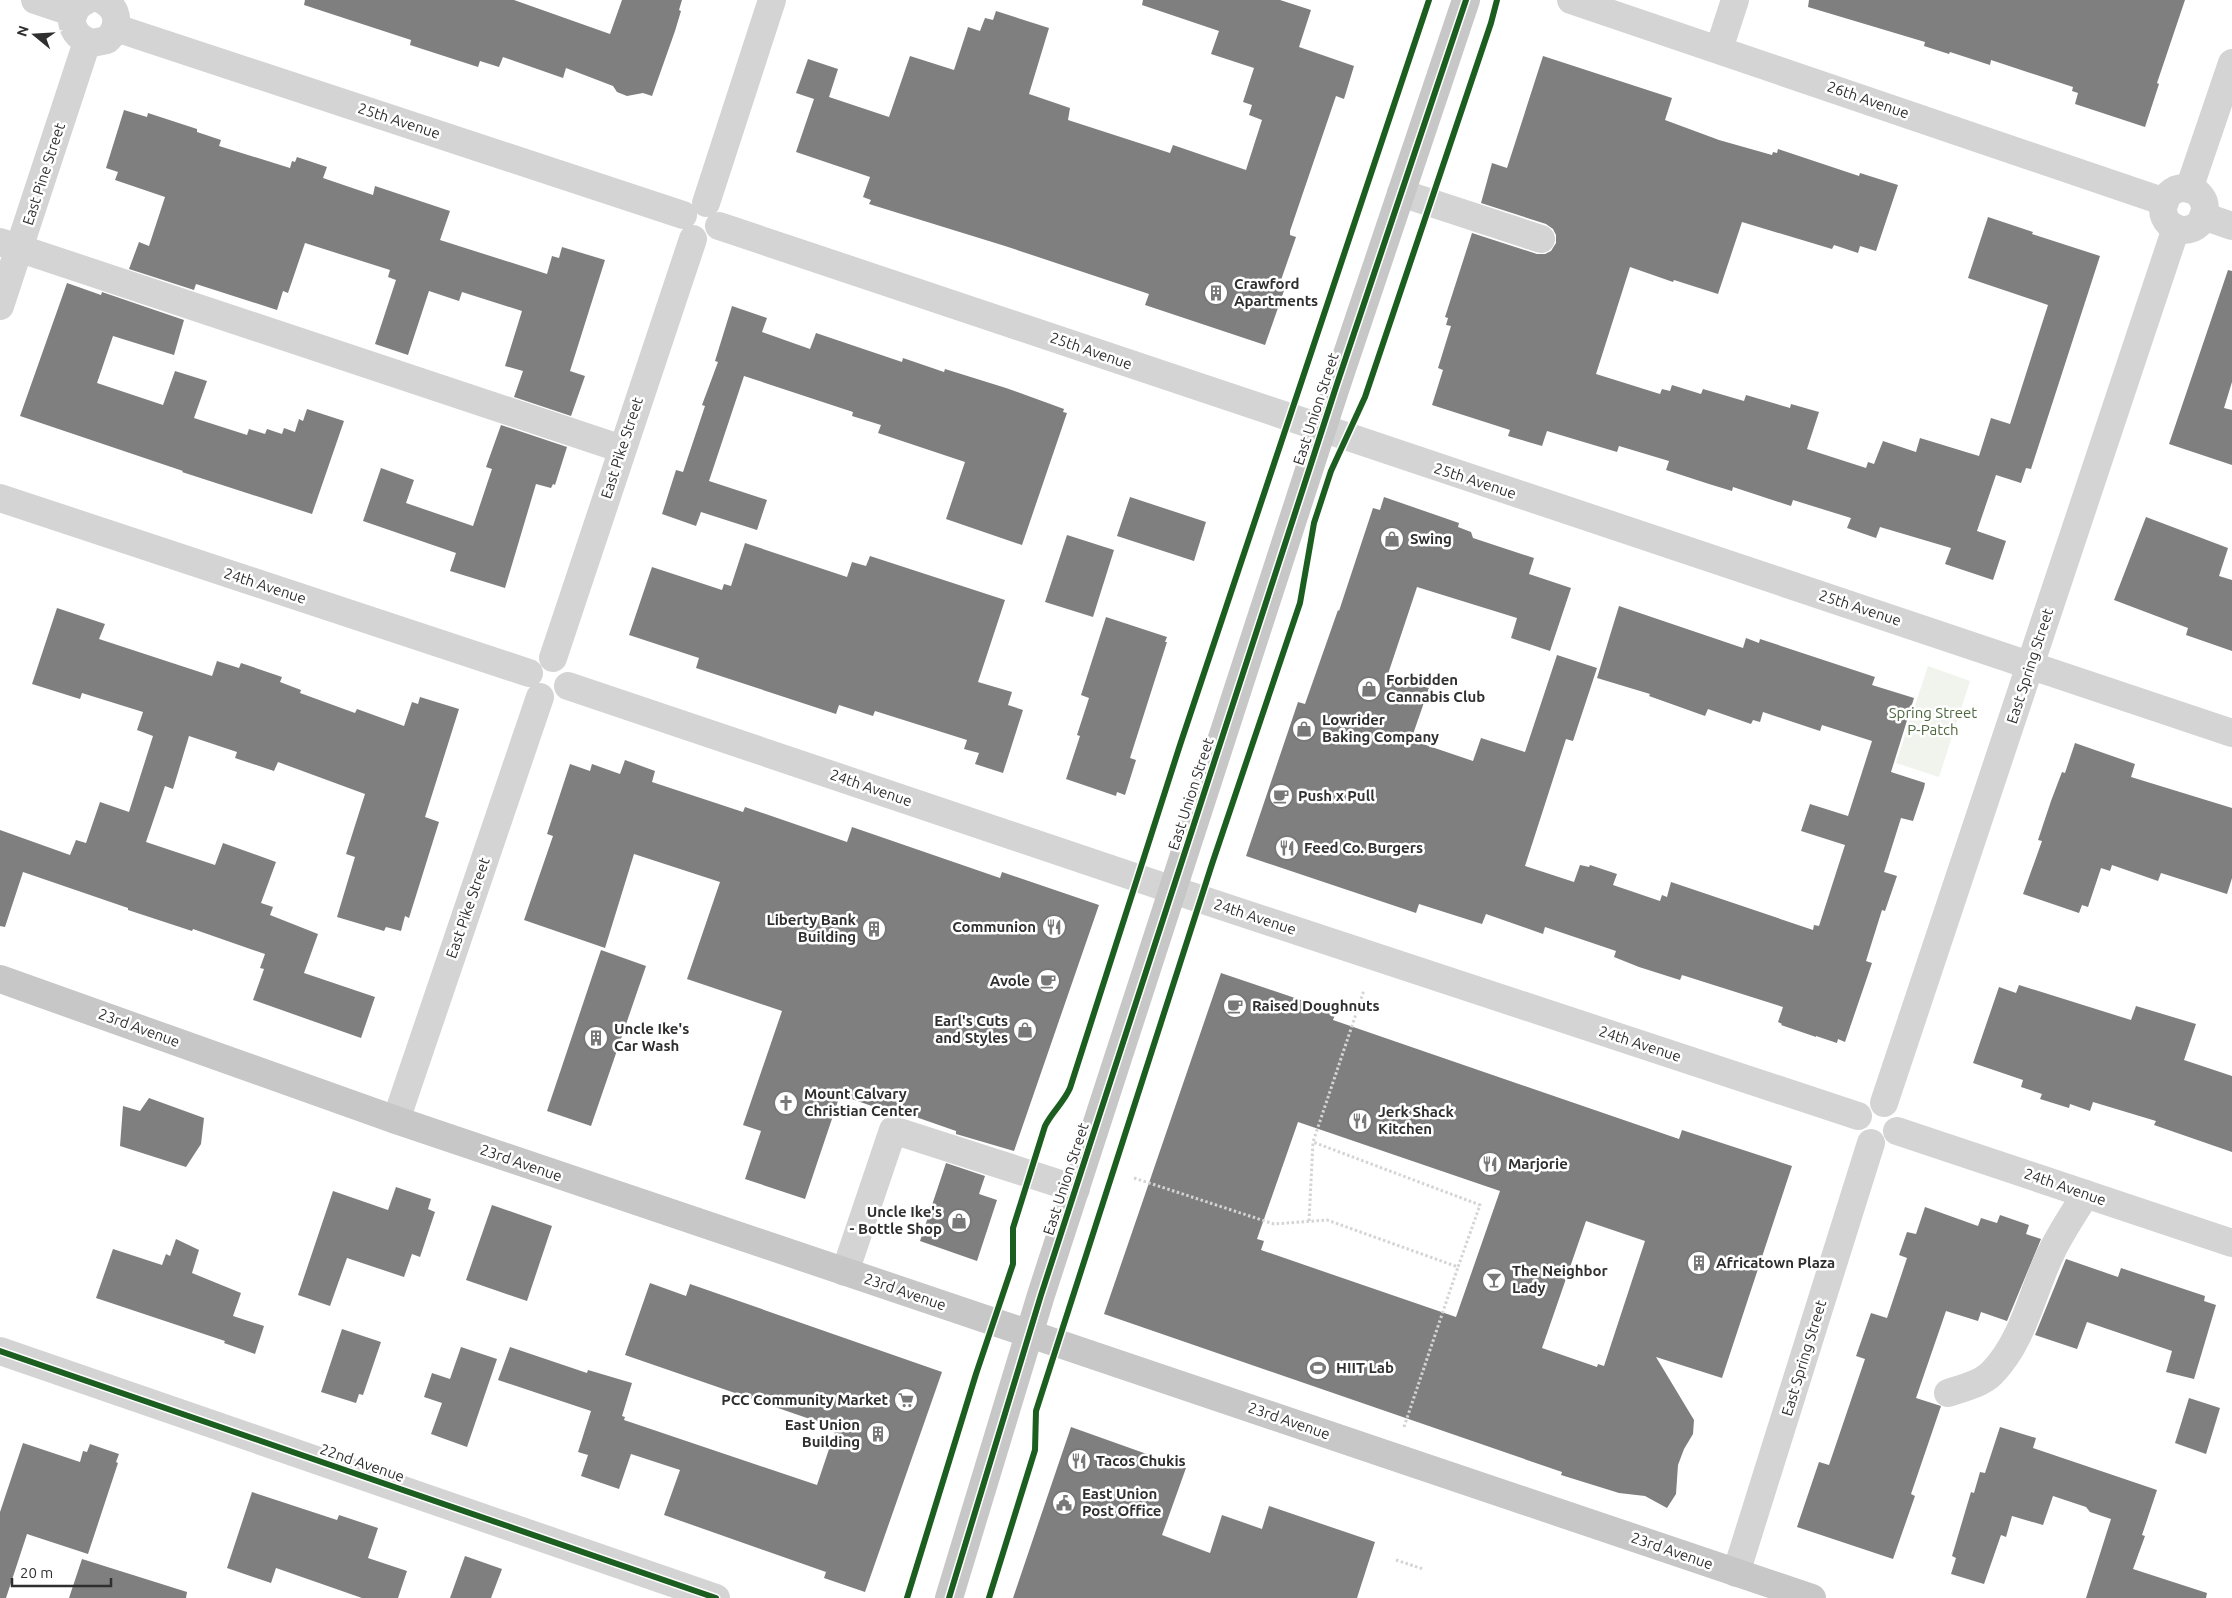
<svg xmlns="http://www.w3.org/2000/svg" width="2232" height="1598" viewBox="0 0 2232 1598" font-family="Ubuntu,sans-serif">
	<rect width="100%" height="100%" fill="#fff"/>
	<polygon fill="#f0f4ed" points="1928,666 1970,681 1939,777 1896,763"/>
	<g fill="#7f7f7f" fill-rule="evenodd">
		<polygon points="305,0 514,0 610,34 622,0 682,0 679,10 681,11 675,31 652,96 643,93 627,96 617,92 613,86 566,68 563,78 503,57 499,67 480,61 478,67 410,45 411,40 304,5"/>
		<polygon points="1143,0 1280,0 1311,10 1299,47 1354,66 1344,99 1336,96 1290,231 1290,235 1296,237 1281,280 1287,282 1265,345 1145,305 1149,294 1005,246 869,204 871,200 863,197 870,177 796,152 814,99 796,93 808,59 838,69 829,97 889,117 910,56 954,70 968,27 980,31 985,18 993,20 996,11 1049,28 1029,94 1070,108 1068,120 1170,153 1173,145 1246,170 1262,120 1249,115 1252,105 1243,102 1254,68 1211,54 1219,31 1142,5"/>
		<polygon points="1809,0 2185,0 2157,83 2159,84 2145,127 2075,104 2078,93 2072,91 2073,87 1991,60 1990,65 1950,52 1949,54 1924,46 1925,42 1808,7"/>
		<polygon points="1543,56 1672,98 1665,120 1719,140 1772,155 1773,152 1777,153 1778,149 1859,176 1860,173 1898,185 1876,251 1860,246 1858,253 1834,245 1832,249 1742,222 1718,294 1674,280 1673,282 1630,267 1596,374 1660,394 1662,389 1670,391 1672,385 1701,394 1703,389 1744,401 1746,395 1790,408 1791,404 1819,412 1807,449 1866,468 1868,462 1874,464 1883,441 1916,452 1920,438 1979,456 1991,418 2010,424 2048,305 1968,278 1988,217 2033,232 2032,234 2100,256 2031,469 2026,468 2021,483 1996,475 1977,531 2006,541 1993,580 1945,564 1951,548 1880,527 1876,538 1847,528 1851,518 1793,500 1791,506 1733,487 1732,491 1709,484 1666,470 1669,461 1619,446 1617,452 1547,431 1542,446 1508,436 1510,430 1432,405 1443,370 1438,368 1451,326 1446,325 1448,318 1445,317 1472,233 1537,254 1545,254 1551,251 1556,243 1556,235 1553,229 1546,224 1481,203 1492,163 1507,168"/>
		<polygon points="124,110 147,117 148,113 197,129 197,132 221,140 219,146 290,168 292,161 295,162 297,157 327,167 323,178 373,195 375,186 450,211 440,240 547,274 552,256 559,258 562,247 605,260 570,371 585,376 571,416 514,397 523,371 505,366 522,311 462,292 459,301 429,291 408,355 375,344 396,280 388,277 390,270 305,243 288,293 283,291 277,310 196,284 194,290 129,269 139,242 149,246 165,197 115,180 118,172 106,168"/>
		<polygon points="2228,270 2232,271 2232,382 2224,408 2232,410 2232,465 2169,444"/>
		<polygon points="67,283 101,295 102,292 184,320 174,355 113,336 97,383 163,405 175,371 207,381 194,418 247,435 249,429 265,434 267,429 282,434 284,428 295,432 299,419 303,421 307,409 344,421 312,514 182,472 183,471 20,416"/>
		<polygon points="732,306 767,318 762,332 810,349 816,333 902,362 903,358 944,372 945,369 1006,388 1064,409 1063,412 1067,413 1022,545 946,519 965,462 878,433 881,425 852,416 853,412 744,376 709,481 767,500 757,530 701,512 696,526 662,514 676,470 683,472 705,406 702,405 718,362 715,361"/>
		<polygon points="501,425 567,447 555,485 553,484 551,488 536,484 505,588 450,571 456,553 363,521 381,468 414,480 406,503 473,526 492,469 486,467"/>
		<polygon points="1130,497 1206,522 1194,561 1117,536"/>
		<polygon points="1384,497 1459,523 1458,527 1471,532 1473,538 1534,558 1529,574 1571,588 1550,651 1511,638 1517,618 1417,587 1388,674 1429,688 1411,740 1473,761 1481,738 1525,752 1557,655 1597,668 1573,741 1566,739 1525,866 1574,882 1580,865 1589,867 1590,865 1617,874 1613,885 1660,901 1662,895 1667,897 1671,882 1813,930 1814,925 1819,926 1845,845 1801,831 1810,804 1848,816 1872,741 1822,725 1820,731 1763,712 1760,722 1753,720 1751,724 1708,709 1705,716 1649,696 1650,694 1597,678 1619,606 1743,648 1746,638 1759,643 1760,639 1875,677 1872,685 1914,698 1891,772 1925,783 1924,788 1913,821 1901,818 1884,872 1897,876 1885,911 1882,910 1866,961 1872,963 1845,1042 1838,1039 1837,1043 1816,1036 1816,1037 1781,1025 1782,1024 1778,1022 1783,1007 1682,975 1680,980 1639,967 1614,957 1616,951 1545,927 1543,934 1486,914 1482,924 1419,904 1416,913 1246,856 1298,702 1305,704 1338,610 1339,611 1373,508 1380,510"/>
		<polygon points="2146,517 2228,548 2219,576 2232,580 2232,651 2186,635 2188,628 2114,600"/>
		<polygon points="1067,535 1114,550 1093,617 1045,602"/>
		<polygon points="745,543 847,577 852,562 866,566 870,556 1005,600 978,682 1012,692 1008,705 1023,710 1003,773 975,764 979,753 964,749 967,740 875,711 873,716 839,705 836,714 696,668 699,658 629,635 652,567 722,590 724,584 731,586"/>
		<polygon points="57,608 105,624 99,639 212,676 217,661 239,668 241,663 282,677 280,682 301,690 300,693 355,713 357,709 404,726 412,702 418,704 420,697 459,709 425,817 439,822 409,918 405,916 401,931 386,927 384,931 337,917 355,857 346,854 365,794 278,762 274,771 235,758 237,752 189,736 173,789 165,786 146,842 215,865 223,843 276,862 261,903 273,907 270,915 318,934 304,973 375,997 361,1038 253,1000 264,969 260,968 265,954 193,929 192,931 128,910 128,908 23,872 5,927 0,926 0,830 70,855 76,840 86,843 100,802 129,812 153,736 137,730 143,712 82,693 80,699 32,684"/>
		<polygon points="1106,617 1167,637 1165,642 1167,642 1130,758 1136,760 1125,795 1117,792 1116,796 1066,779 1080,736 1077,735 1089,698 1081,695"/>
		<polygon points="2075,743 2135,764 2131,777 2232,808 2232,878 2227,894 2161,873 2158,881 2112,865 2110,871 2101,868 2088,907 2082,905 2079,913 2023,894 2042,841 2038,840 2051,801 2062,772 2065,773"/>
		<polygon points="625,760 655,771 652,782 743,812 745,807 847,842 852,827 1000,878 1002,872 1099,905 1014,1151 956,1134 956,1131 893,1109 892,1113 840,1095 805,1199 745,1179 761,1131 743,1125 782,1011 687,979 720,882 634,854 605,948 524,920 553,836 547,834 570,764 590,771 592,764 620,774"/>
		<polygon points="601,950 646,966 591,1126 547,1111"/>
		<path d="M1221,973L1336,1012L1333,1020L1679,1139L1682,1130L1792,1166L1722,1378L1656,1357L1694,1420L1693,1434L1684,1449L1678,1465L1676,1494L1667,1508L1645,1496L1619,1493L1561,1475L1562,1472L1104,1314ZM1298,1122L1500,1191L1456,1317L1261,1250L1264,1241L1257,1239ZM1586,1221L1645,1241L1604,1366L1598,1364L1597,1367L1542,1348Z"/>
		<polygon points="2019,985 2131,1020 2136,1006 2196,1024 2184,1060 2232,1076 2232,1152 2154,1125 2156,1121 2093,1102 2090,1111 2070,1104 2069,1108 2040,1099 2042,1094 2021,1087 2023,1080 1973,1063 1999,987 2016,993"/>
		<polygon points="149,1098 204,1118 201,1144 186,1167 120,1146 123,1106 140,1111"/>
		<polygon points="946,1163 985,1176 979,1194 997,1200 977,1261 920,1241"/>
		<polygon points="396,1187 431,1199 428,1209 435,1212 420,1257 412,1254 404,1277 347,1258 330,1306 298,1295 333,1191 388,1210"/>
		<polygon points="492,1205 552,1226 527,1301 466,1280"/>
		<polygon points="1925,1207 1978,1226 1981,1218 1997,1223 2000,1215 2029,1225 2026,1234 2041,1239 2007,1321 1981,1312 1978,1321 1946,1311 1916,1398 1941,1406 1911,1494 1915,1496 1893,1559 1797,1527 1819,1462 1829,1465 1865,1359 1856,1356 1871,1313 1887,1318 1907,1258 1899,1255 1907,1232 1916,1234"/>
		<polygon points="176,1239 199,1250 192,1273 241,1293 233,1316 264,1326 255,1354 224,1343 225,1341 96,1298 113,1249 162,1265 166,1254 170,1256"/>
		<polygon points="2066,1259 2118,1277 2121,1268 2205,1296 2204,1301 2216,1305 2194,1379 2166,1372 2172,1351 2087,1322 2077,1349 2035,1335"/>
		<polygon points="650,1283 686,1296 690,1284 942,1372 865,1592 824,1578 826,1572 664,1515 680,1470 631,1454 619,1489 581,1476 588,1455 578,1452 591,1411 498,1380 510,1347 587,1373 588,1370 632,1383 622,1416 625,1417 624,1420 817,1485 836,1428 625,1355"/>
		<polygon points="342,1329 381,1342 363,1395 359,1394 356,1403 321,1392"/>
		<polygon points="461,1347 497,1359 467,1447 431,1434 442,1403 424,1397 432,1373 450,1379"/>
		<polygon points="2189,1398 2220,1408 2206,1454 2175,1443"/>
		<polygon points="1071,1427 1186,1468 1162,1535 1210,1553 1222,1515 1262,1529 1269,1506 1375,1542 1357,1598 1013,1598"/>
		<polygon points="2000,1427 2036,1438 2033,1448 2157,1490 2142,1535 2145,1536 2133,1569 2207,1593 2206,1598 2086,1598 2111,1519 2090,1512 2086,1507 2053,1496 2043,1525 2012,1516 2006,1537 2001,1535 1984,1584 1951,1574 1956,1558 1952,1556 1971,1492 1974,1493 1980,1472 1985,1473"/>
		<polygon points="23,1443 80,1462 83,1451 87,1452 90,1444 119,1454 116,1462 118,1463 88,1554 27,1534 6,1598 0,1598 0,1512"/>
		<polygon points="252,1492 337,1520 339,1515 378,1528 368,1558 407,1571 398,1598 362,1598 276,1568 271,1583 227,1568"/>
		<polygon points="465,1556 502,1569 491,1598 450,1598"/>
		<polygon points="82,1559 187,1592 186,1598 69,1598"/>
	</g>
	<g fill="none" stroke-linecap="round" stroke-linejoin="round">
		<g stroke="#d4d4d4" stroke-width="3" stroke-dasharray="2.5 2.5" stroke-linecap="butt">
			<polyline points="1134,1178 1274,1224 1327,1220 1458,1267 1480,1205 1313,1142 1364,990"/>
			<polyline points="1309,1221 1313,1142"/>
			<polyline points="1404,1427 1458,1267"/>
			<polyline points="1396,1560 1423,1569"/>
		</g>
		<g stroke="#d4d4d4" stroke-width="28">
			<polyline points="35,0 74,13"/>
			<path d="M87,0C64,11 69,36 92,43L107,40C120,28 120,9 102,0"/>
			<polyline points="1571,0 2165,202"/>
			<polyline points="116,28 683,215"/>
			<polyline points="1719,49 1735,0"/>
			<circle cx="2184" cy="209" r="21"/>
			<polyline points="2189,189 2232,63"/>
			<polyline points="1401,193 1541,239"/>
			<polyline points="706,203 772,0"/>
			<polyline points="2203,216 2232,226"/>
			<polyline points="719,226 2232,733"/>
			<polyline points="0,242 622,449"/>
			<polyline points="0,306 87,42"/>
			<polyline points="0,498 529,673"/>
			<polyline points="553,658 693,239"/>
			<polyline points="568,686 1173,890 1858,1116"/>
			<polyline points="1884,1103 2176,228"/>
			<polyline points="396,1120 540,697"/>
			<polyline points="1897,1131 2232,1243"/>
			<polyline points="845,1272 893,1130 1076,1189"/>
			<polyline points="0,1351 716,1598"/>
			<path d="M1948,1393C1963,1388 1981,1384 1992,1373C2024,1340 2032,1292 2051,1253C2061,1232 2074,1213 2086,1194"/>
			<polyline points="1736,1573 1871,1143"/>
		</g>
		<g stroke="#c7c7c7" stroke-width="28">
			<polyline points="0,979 396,1120 1812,1598"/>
			<polyline points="949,1598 1041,1295 1336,387 1466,0"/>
		</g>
		<g stroke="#fff" stroke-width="9">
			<g id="cycleway">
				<polyline points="0,1351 716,1598"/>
				<path d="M907,1598L976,1374L1013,1264V1228L1045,1126C1052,1112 1064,1102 1070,1088L1180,745L1429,0"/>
				<polyline points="949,1598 1041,1295 1336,387 1466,0"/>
				<polyline points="989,1598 1035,1450 1036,1411 1212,864 1300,603 1314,523 1331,471 1365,397 1491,23 1497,0"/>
			</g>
		</g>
		<use href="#cycleway" stroke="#1b5e20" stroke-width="6"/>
	</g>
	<defs>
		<g id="building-ring" transform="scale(1.25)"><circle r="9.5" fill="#fff" stroke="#787878" stroke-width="1.5"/><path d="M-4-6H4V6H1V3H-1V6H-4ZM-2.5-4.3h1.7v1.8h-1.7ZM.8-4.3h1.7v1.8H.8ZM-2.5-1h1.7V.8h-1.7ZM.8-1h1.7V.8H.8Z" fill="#787878"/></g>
		<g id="shop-ring" transform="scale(1.25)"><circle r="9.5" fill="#fff" stroke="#787878" stroke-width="1.5"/><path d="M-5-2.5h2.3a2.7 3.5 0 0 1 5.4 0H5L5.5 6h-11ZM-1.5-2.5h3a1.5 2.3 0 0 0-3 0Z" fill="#787878"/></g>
		<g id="cafe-ring" transform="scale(1.25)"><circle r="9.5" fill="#fff" stroke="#787878" stroke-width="1.5"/><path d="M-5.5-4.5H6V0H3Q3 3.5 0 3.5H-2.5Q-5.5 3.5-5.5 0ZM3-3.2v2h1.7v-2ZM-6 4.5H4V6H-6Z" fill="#787878"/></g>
		<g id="restaurant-ring" transform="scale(1.25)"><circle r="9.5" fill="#fff" stroke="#787878" stroke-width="1.5"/><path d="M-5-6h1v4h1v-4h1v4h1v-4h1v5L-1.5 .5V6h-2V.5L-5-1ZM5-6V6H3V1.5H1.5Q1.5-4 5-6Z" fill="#787878"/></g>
		<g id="church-ring" transform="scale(1.25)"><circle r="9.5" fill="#fff" stroke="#787878" stroke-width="1.5"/><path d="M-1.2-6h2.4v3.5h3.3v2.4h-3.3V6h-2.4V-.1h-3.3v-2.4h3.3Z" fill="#787878"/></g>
		<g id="bar-ring" transform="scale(1.25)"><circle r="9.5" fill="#fff" stroke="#787878" stroke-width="1.5"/><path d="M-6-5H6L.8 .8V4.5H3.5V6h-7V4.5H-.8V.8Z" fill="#787878"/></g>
		<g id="stadium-ring" transform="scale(1.25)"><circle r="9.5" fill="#fff" stroke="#787878" stroke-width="1.5"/><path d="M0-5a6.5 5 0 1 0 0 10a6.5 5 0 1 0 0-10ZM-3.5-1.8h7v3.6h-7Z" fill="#787878"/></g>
		<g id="supermarket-ring" transform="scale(1.25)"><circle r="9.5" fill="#fff" stroke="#787878" stroke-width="1.5"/><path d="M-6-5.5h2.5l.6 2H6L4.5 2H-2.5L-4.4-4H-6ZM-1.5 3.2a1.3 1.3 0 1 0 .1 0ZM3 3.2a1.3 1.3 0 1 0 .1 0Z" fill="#787878"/></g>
		<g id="civic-ring" transform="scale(1.25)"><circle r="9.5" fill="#fff" stroke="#787878" stroke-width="1.5"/><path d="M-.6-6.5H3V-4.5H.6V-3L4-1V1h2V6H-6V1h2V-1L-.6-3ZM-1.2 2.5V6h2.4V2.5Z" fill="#787878"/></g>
	</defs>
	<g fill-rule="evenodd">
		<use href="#building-ring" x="1216" y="293"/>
		<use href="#shop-ring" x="1392" y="539"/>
		<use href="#shop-ring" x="1369" y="689"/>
		<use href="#shop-ring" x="1304" y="729"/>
		<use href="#cafe-ring" x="1281" y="796"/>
		<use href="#restaurant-ring" x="1287" y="848"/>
		<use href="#restaurant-ring" x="1054" y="927"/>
		<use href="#building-ring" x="874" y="929"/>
		<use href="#cafe-ring" x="1048" y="981"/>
		<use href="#cafe-ring" x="1235" y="1006"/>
		<use href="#shop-ring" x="1025" y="1030"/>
		<use href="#building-ring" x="596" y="1038"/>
		<use href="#church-ring" x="786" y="1103"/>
		<use href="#restaurant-ring" x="1360" y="1121"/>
		<use href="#restaurant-ring" x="1490" y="1164"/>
		<use href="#shop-ring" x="959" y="1221"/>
		<use href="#building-ring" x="1699" y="1263"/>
		<use href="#bar-ring" x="1494" y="1280"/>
		<use href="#stadium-ring" x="1318" y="1368"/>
		<use href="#supermarket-ring" x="906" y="1400"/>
		<use href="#building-ring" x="878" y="1434"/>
		<use href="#restaurant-ring" x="1079" y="1461"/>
		<use href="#civic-ring" x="1064" y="1503"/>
	</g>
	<g text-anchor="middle" stroke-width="5" stroke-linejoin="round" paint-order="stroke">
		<g font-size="15" fill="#2f2f2f" stroke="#fff">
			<text transform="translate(1868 100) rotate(19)" y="5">26th Avenue</text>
			<text transform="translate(399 121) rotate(18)" y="5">25th Avenue</text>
			<text transform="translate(44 174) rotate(-72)" y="5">East Pine Street</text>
			<text transform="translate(1091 351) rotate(19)" y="5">25th Avenue</text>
			<text transform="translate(1316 409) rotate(-72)" y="5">East Union Street</text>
			<text transform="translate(622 448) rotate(-72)" y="5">East Pike Street</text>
			<text transform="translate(1475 481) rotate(18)" y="5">25th Avenue</text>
			<text transform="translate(265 586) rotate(18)" y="5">24th Avenue</text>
			<text transform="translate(1860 608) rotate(18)" y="5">25th Avenue</text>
			<text transform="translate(2030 666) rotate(-72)" y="5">East Spring Street</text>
			<text transform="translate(871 788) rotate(19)" y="5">24th Avenue</text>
			<text transform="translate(1191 794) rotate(-72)" y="5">East Union Street</text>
			<text transform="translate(468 908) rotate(-71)" y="5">East Pike Street</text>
			<text transform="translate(1255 917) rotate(18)" y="5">24th Avenue</text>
			<text transform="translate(139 1028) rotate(20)" y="5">23rd Avenue</text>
			<text transform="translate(1640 1044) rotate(18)" y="5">24th Avenue</text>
			<text transform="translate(521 1163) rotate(19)" y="5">23rd Avenue</text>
			<text transform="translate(1066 1179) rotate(-72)" y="5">East Union Street</text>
			<text transform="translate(2065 1187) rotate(19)" y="5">24th Avenue</text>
			<text transform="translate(905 1292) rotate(19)" y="5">23rd Avenue</text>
			<text transform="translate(1804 1358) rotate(-73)" y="5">East Spring Street</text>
			<text transform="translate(1289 1421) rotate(19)" y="5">23rd Avenue</text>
			<text transform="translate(362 1463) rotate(19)" y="5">22nd Avenue</text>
			<text transform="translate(1672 1551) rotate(19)" y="5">23rd Avenue</text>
		</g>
		<g font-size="15" font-weight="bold" fill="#2f2f2f" stroke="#fff" text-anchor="start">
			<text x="1234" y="289">Crawford<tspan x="1234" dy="17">Apartments</tspan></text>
			<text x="1410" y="544">Swing</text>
			<text x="1386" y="685">Forbidden<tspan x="1386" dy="17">Cannabis Club</tspan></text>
			<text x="1322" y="725">Lowrider<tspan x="1322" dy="17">Baking Company</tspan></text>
			<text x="1298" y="801">Push x Pull</text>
			<text x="1304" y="853">Feed Co. Burgers</text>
			<text x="856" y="925" text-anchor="end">Liberty Bank<tspan x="856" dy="17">Building</tspan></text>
			<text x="1036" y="932" text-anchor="end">Communion</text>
			<text x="1030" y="986" text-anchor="end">Avole</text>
			<text x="1252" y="1011">Raised Doughnuts</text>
			<text x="1008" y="1026" text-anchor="end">Earl's Cuts<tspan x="1008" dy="17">and Styles</tspan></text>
			<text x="614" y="1034">Uncle Ike's<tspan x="614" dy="17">Car Wash</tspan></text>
			<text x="804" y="1099">Mount Calvary<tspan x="804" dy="17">Christian Center</tspan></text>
			<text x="1378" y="1117">Jerk Shack<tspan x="1378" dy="17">Kitchen</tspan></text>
			<text x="1508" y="1169">Marjorie</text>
			<text x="942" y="1217" text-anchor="end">Uncle Ike's<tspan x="942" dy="17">- Bottle Shop</tspan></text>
			<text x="1716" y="1268">Africatown Plaza</text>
			<text x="1512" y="1276">The Neighbor<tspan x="1512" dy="17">Lady</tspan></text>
			<text x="1336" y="1373">HIIT Lab</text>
			<text x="888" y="1405" text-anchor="end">PCC Community Market</text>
			<text x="860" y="1430" text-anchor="end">East Union<tspan x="860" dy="17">Building</tspan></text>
			<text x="1096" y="1466">Tacos Chukis</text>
			<text x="1082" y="1499">East Union<tspan x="1082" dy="17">Post Office</tspan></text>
		</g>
		<g font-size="15" fill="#4f683f" stroke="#fff">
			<text x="1933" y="718">Spring Street<tspan x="1933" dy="17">P-Patch</tspan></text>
		</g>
	</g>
	<g transform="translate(35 35) rotate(288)" stroke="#ffffff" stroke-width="4" paint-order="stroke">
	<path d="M0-4L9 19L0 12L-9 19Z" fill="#2f2f2f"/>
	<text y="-8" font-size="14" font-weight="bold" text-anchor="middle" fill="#2f2f2f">N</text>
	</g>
	<path d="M12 1578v8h99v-8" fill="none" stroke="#2f2f2f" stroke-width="2.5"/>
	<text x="20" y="1578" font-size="15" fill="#2f2f2f" stroke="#ffffff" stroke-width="4" paint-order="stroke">20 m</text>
</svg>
